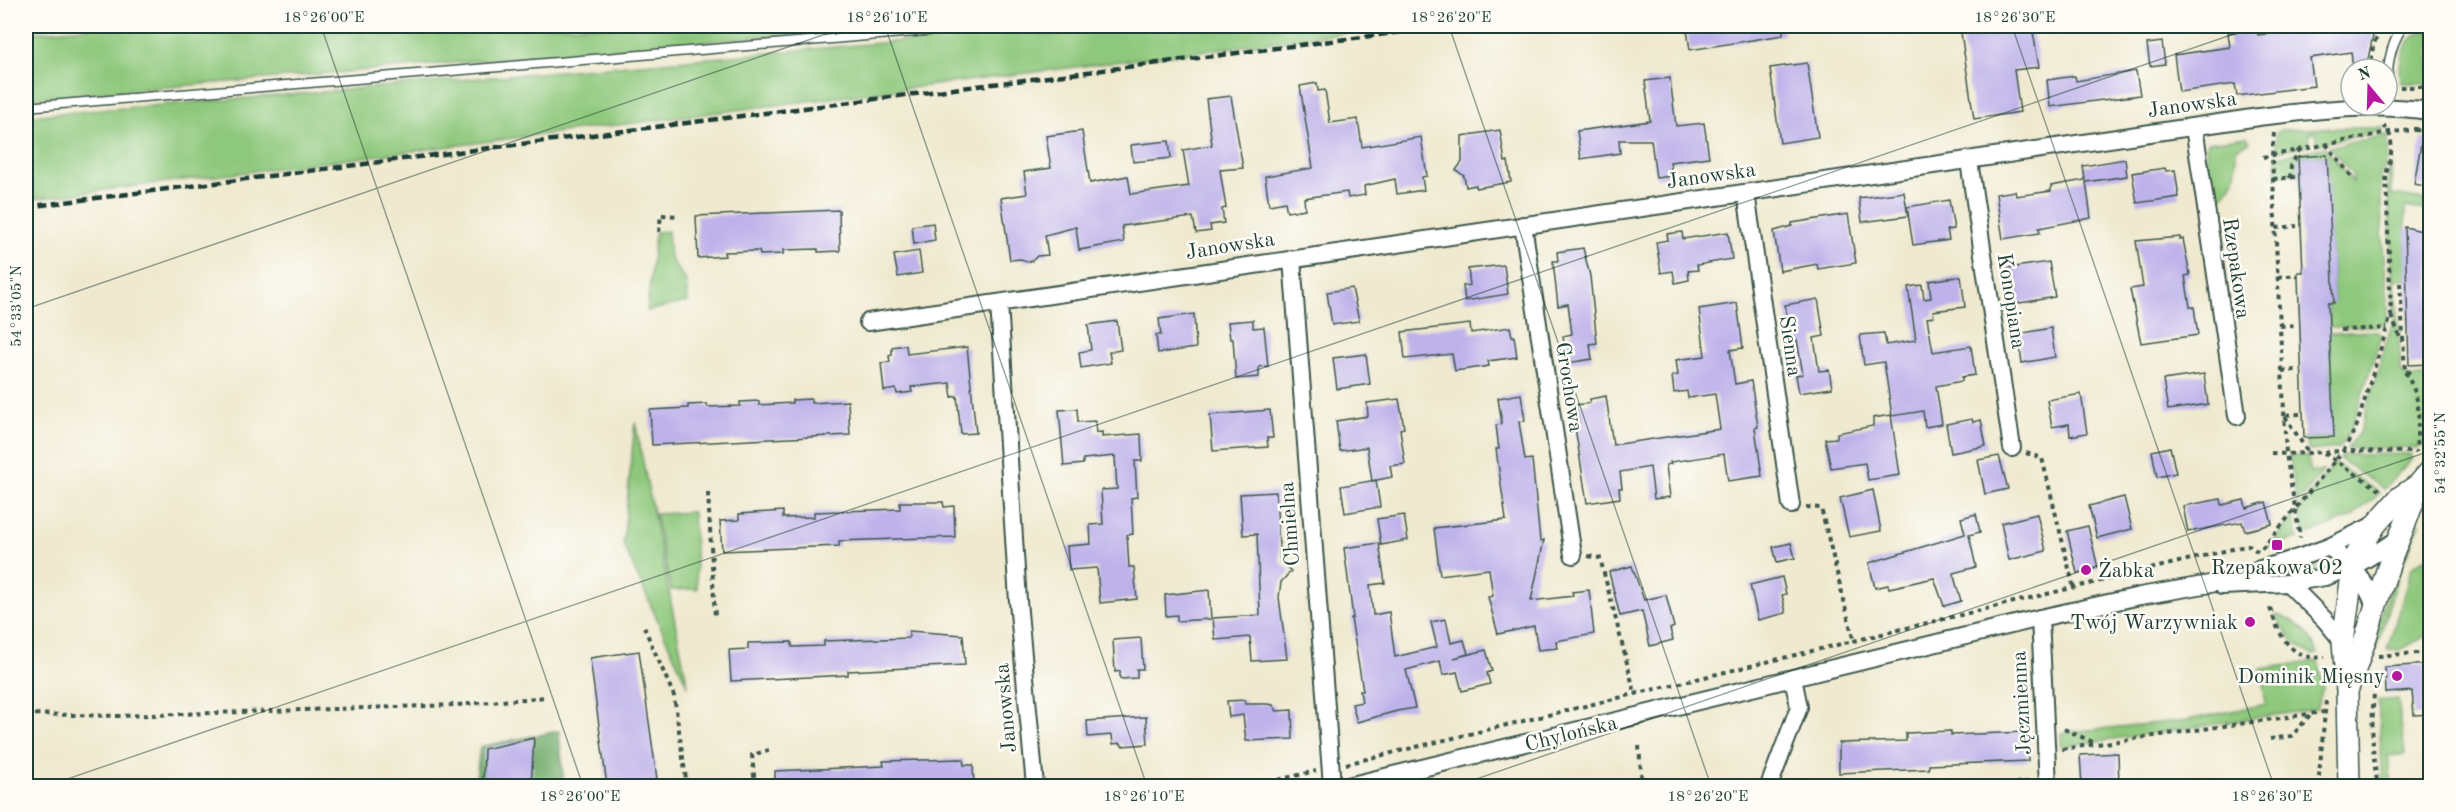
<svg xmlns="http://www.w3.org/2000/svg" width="2456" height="812" viewBox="0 0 2456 812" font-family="'Old Standard TT',serif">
	<rect width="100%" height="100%" fill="#fdfcf7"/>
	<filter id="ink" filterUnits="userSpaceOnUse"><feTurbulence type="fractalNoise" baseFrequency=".0167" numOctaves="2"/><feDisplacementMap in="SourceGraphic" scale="12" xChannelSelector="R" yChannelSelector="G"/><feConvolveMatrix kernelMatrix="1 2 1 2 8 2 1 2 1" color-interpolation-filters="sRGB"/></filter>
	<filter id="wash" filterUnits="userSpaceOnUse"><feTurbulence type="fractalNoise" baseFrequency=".008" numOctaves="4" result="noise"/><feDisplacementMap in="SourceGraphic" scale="24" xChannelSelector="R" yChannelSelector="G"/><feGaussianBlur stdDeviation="1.35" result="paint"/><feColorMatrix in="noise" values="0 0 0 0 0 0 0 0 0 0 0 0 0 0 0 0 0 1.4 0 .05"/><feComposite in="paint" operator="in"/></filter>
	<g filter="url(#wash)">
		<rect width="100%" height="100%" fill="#efe9cf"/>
		<polygon fill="#e3d3f2" points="2430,546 2430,659 2429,659 2425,558"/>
		<g fill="#8ec87c" stroke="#568258" stroke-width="1.5">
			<polygon points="110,26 891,26 26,99 26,33"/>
			<polygon points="1074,26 1399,26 26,200 26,116 310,93"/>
			<path d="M2430,30L2429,84L2402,83C2396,61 2405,33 2430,30Z"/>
			<polygon points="2325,128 2383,128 2383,131 2318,144 2316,132 2309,133 2310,145 2276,151 2276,134 2280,130"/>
			<polygon points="2388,135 2388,157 2383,172 2380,173 2382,231 2388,308 2386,322 2377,326 2329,327 2328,303 2334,302 2327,155 2299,157 2299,174 2276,176 2277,157 2325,147 2353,182 2353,175 2329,147"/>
			<path d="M2247,137L2250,142L2236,148C2237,178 2236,185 2213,205L2206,150L2208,142Z"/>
			<polygon points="2391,164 2392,195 2430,201 2430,211 2405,207 2407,279 2395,279 2401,371 2410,377 2430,377 2430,435 2419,448 2347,449 2360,431 2394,317 2388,174"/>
			<polygon points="668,231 670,258 686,281 688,302 647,311 655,232"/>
			<polygon points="2377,331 2381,336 2351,430 2339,448 2309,451 2304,438 2333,437 2329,333"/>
			<polygon points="635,422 688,687 623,544"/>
			<polygon points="2411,454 2412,458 2384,489 2340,459 2343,455"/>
			<polygon points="2290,456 2308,456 2309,471 2323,471 2297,504"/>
			<polygon points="2335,463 2380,493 2351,517 2305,536 2298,510"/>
			<polygon points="693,512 697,589 671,590 655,514"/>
			<polygon points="2293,516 2298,539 2270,546"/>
			<polygon points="2415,518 2420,524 2399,572 2376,649 2368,650"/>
			<polygon points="2425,558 2429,634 2400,650 2387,650 2412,567"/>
			<polygon points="2316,563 2318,575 2232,583"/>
			<path d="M2276,615C2298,619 2310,634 2318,654L2312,655C2292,643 2286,635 2276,615Z"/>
			<polygon points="2318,661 2323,688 2316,709 2061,747 2061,733 2187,720 2266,704 2261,669"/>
			<polygon points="2398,699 2405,754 2388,756 2392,786 2383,786 2378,701"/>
		</g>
		<polygon fill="#72ac6c" stroke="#487450" stroke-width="1.5" points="559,731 564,786 475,786 480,747"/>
		<g id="blocks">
			<g fill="#beb2ea">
				<polygon points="1715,26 1783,26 1783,35 1690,50 1687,30"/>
				<polygon points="1960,26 2032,26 2039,67 2014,70 2020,112 1974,119"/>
				<polygon points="2335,26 2375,26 2368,59 2369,69 2353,69 2351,52 2310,58 2314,86 2237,96 2235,84 2179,92 2174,55 2230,47 2228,33 2256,29 2258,35"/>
				<polygon points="2162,42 2165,64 2150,66 2147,44"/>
				<polygon points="1807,63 1818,137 1780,143 1770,68"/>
				<polygon points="2136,71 2140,95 2050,107 2047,80 2075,76 2076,81"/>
				<polygon points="1670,78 1676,126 1704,123 1709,157 1670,162 1672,176 1656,178 1651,140 1619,140 1620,153 1581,159 1577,131 1650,121 1645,81"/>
				<polygon points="1317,83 1318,91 1325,90 1330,123 1358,119 1362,147 1421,137 1427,176 1422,177 1424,190 1397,194 1395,179 1364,186 1365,195 1348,198 1347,192 1304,198 1305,209 1287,212 1285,202 1269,205 1265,176 1313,168 1300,86"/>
				<polygon points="1231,96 1243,168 1220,170 1226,208 1222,209 1224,223 1210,225 1211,231 1196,233 1193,217 1122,226 1124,242 1079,250 1076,227 1045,235 1048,255 1037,256 1032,261 1027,262 1021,259 1010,260 1001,198 1027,194 1024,172 1051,168 1046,136 1082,131 1090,183 1128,176 1131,194 1189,186 1183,150 1212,145 1206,99"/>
				<polygon points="1500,130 1505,162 1508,161 1511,182 1476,188 1476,185 1466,187 1464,176 1456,170 1462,162 1462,136"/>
				<polygon points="2422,138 2430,138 2430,187 2414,184"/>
				<polygon points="1169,141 1171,158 1133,162 1131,145"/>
				<polygon points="2327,155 2334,303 2328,303 2334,437 2304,438 2298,278 2298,272 2303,272 2298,157"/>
				<polygon points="2125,159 2127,176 2086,182 2091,218 2039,228 2040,233 2003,239 1996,194 2015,191 2016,196 2051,191 2051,186 2085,180 2083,166"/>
				<polygon points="2165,168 2166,171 2175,170 2179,197 2137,203 2132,173"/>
				<polygon points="1904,192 1908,216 1862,222 1859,198"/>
				<polygon points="1949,200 1954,229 1947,230 1949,240 1913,245 1907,207"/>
				<polygon points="839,210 840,251 818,252 818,249 783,250 783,254 760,255 759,251 724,252 725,256 698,258 696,216"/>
				<polygon points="1848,214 1856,263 1818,269 1817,264 1780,271 1774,231 1792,226 1792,223"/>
				<polygon points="933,223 935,240 914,244 912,226"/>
				<polygon points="2405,227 2430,233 2430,364 2409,365"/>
				<polygon points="1682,232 1683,239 1728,232 1732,259 1697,265 1698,270 1688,271 1689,280 1675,283 1673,271 1661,273 1656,242 1668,240 1667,234"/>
				<polygon points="2180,237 2180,240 2183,239 2190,275 2185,276 2190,307 2194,307 2198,335 2141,343 2130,289 2143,287 2136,241"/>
				<polygon points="1583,248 1590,276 1597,343 1590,344 1592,359 1567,363 1563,336 1572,334 1568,304 1558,306 1553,261 1558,261 1557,252"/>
				<polygon points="919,251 922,273 898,277 894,255"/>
				<polygon points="2049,262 2055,297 2014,304 2008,268"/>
				<polygon points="1504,265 1508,294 1465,301 1463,286 1470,285 1468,269"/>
				<polygon points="1961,276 1965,307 1933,311 1934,317 1927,318 1933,352 1971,346 1975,375 1962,377 1962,381 1936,386 1942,424 1925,427 1923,411 1892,416 1884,362 1864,365 1860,335 1884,333 1886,345 1916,340 1908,287 1922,285 1924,299 1931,298 1929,281"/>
				<polygon points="1352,288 1359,321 1332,325 1327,292"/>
				<polygon points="1818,299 1824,336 1814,338 1819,371 1829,370 1832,388 1799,393 1796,375 1803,374 1797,340 1792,342 1785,305"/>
				<polygon points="1737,303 1743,348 1730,350 1735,384 1751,381 1758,427 1755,428 1762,476 1728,481 1724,454 1670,462 1671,464 1666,465 1670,497 1654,499 1650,467 1620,472 1622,488 1619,488 1620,498 1587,503 1575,427 1579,426 1576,405 1590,403 1590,399 1606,396 1613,445 1720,429 1715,394 1688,398 1687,391 1674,393 1672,376 1678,375 1676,360 1705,356 1699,309"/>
				<polygon points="1194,314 1196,348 1158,353 1156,335 1161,335 1159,319"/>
				<polygon points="1253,320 1253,328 1264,327 1268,366 1259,367 1259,377 1236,379 1233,339 1230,339 1228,322"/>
				<polygon points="1117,321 1121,350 1109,352 1111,363 1081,368 1079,352 1091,350 1088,325"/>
				<polygon points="1470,324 1471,333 1510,327 1512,336 1514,336 1517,357 1488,361 1489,366 1455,371 1452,354 1405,359 1402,332"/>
				<polygon points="2051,328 2055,357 2022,363 2018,334"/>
				<polygon points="906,345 907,354 967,347 976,433 961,434 957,396 952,397 950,383 911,387 912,392 897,394 896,389 884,391 881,363 890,362 889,356 892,355 892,347"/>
				<polygon points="1366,354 1370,384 1337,389 1333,358"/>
				<polygon points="2204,374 2208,404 2168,410 2163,380"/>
				<polygon points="1521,394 1525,421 1519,422 1525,460 1532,459 1540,541 1544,540 1531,601 1573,596 1572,592 1589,590 1594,634 1556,641 1557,648 1538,650 1534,626 1498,634 1488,597 1493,596 1489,569 1440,575 1434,528 1506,520 1496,449 1499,449 1496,425 1502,424 1498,398"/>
				<polygon points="2081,394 2087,433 2070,436 2069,424 2052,427 2047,400"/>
				<polygon points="811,399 811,403 848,401 850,435 652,445 650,410 688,408 688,405 707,404 708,407 740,406 740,402 759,401 759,405 792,403 792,400"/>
				<polygon points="1399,399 1404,428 1400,429 1405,464 1390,466 1392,477 1372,481 1367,447 1340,451 1336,421 1368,416 1367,403"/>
				<polygon points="1077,409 1078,422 1095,421 1096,433 1102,432 1102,437 1141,434 1142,461 1135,461 1137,497 1131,498 1133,534 1127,535 1129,567 1134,567 1137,599 1100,603 1097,568 1069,570 1067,546 1091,544 1090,525 1103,524 1101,490 1117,489 1115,456 1083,459 1083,464 1064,466 1059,410"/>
				<polygon points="1270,410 1273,438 1267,438 1268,447 1213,451 1210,415"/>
				<polygon points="1891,415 1900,475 1868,480 1865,463 1831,468 1825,439 1837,438 1837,433 1873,426 1873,418"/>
				<polygon points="1972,419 1973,422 1981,420 1986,446 1951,453 1946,424"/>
				<polygon points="2170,447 2176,473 2157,477 2152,451"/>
				<polygon points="1999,456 2008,489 1985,494 1978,460"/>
				<polygon points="1376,480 1380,507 1345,513 1341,486"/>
				<polygon points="1873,490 1881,531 1849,537 1840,498"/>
				<polygon points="1276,492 1280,562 1291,571 1281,582 1279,597 1287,659 1252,661 1250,637 1215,640 1213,618 1260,615 1257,534 1243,535 1240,494"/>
				<polygon points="2124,497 2132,529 2097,538 2089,506"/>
				<polygon points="2221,499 2222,505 2244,500 2246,508 2266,502 2272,524 2245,531 2242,522 2188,532 2183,506"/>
				<polygon points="900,502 943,502 944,507 954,506 955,537 839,541 839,546 722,551 720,521 739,520 739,514 783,511 783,518 814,517 814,512 900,509"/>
				<polygon points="1976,514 1980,532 1969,535 1976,567 1953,573 1961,601 1944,606 1934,578 1889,588 1888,585 1875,588 1869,563 1965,534 1961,518"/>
				<polygon points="2037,514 2046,551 2009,560 2001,523"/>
				<polygon points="1404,515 1408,540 1381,545 1377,519"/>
				<polygon points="2088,526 2098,568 2077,573 2067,531"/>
				<polygon points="1379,543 1385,583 1370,585 1373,615 1389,612 1395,657 1437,647 1431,622 1446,619 1451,643 1464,640 1468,654 1454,658 1486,650 1492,671 1487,673 1490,684 1462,691 1457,672 1443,675 1440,661 1406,670 1415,708 1397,711 1357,722 1352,704 1362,702 1360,691 1363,691 1351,618 1353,618 1344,548"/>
				<polygon points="1791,543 1795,558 1777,562 1773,547"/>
				<polygon points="1632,566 1644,600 1666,595 1674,627 1670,629 1673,640 1650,646 1642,611 1620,616 1609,572"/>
				<polygon points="1782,577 1786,594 1782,595 1786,613 1758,620 1750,585"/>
				<polygon points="1209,590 1211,619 1177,621 1177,615 1166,616 1165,595"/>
				<polygon points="909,631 963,635 965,665 848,671 848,675 731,681 729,650 748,649 748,643 792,642 792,647 824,646 824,641 909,638"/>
				<polygon points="1141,638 1143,669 1137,669 1137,678 1120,679 1120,671 1115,672 1113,640"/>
				<polygon points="639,651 658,786 607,786 590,658"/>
				<polygon points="2430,664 2430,714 2414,715 2412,691 2386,693 2385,667"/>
				<polygon points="1244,700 1245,704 1268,704 1273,705 1277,711 1292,710 1293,739 1246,741 1243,715 1229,717 1227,701"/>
				<polygon points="1146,717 1148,744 1122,746 1121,743 1113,744 1112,735 1088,737 1087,721"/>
				<polygon points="1951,731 1951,735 2027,732 2028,761 1929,765 1929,769 1839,773 1839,743 1906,741 1906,733"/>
				<polygon points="534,738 531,786 483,786 484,749"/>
				<polygon points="2118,753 2119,786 2082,786 2080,755"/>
				<polygon points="963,759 964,765 973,765 974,786 775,786 775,771 884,766 883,761"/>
			</g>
		</g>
	</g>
	<g filter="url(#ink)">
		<use href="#blocks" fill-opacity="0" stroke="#3e574b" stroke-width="1.5"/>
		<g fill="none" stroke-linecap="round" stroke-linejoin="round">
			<g stroke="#3e574b" stroke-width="11">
				<g id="service">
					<path d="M2387,102C2388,72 2386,52 2403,26"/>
					<polyline points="26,107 985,26"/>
				</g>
			</g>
			<g stroke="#3e574b" stroke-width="20">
				<g id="minor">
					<polyline points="2194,127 2237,416"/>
					<polyline points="1969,161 2012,448"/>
					<polyline points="1746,193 1791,505"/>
					<polyline points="1523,225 1573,555"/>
					<polyline points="1292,259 1332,786"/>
					<polyline points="999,303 1018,601 1035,786"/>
					<path d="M868,322L2259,117C2317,110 2373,103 2430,111"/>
					<path d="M2329,547C2351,563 2365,580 2375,606"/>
					<polyline points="2288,583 2325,620 2343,642"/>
					<polyline points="2222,586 2288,583 2325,577 2353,567 2397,540"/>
					<polyline points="2040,618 2048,786"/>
					<polyline points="1348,786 2040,618 2140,596 2210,584 2301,557 2329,547 2376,524"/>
					<polyline points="1769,786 1799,707 1793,678"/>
				</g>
			</g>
			<g stroke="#3e574b" stroke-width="24">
				<g id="tertiary">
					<path d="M2348,688C2364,649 2374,608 2388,568C2397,540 2411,514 2418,485"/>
					<polyline points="2349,786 2347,691 2343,642 2353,567 2357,554 2376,524 2400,497 2418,485 2430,471"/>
				</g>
			</g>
			<g stroke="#3e574b" stroke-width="4" stroke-dasharray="4.5 4.5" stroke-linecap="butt">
				<polyline points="2371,69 2373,45 2383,26"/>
				<polyline points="2400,87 2430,87"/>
				<polyline points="2415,130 2430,132"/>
				<path d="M2274,133L2272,156L2286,454L2343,451L2356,428L2391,315L2386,174C2391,160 2396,137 2384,126"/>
				<polyline points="2326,144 2353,178"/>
				<polyline points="2263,157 2389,132 2415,130 2415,126"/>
				<polyline points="2290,178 2291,166 2299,150"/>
				<polyline points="2273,179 2295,177"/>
				<polyline points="2276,228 2297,226"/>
				<polyline points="659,232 661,215 678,216"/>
				<polyline points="2278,277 2298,275"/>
				<polyline points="2400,283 2405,372 2411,372"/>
				<polyline points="2391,316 2402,342"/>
				<polyline points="2280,326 2297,325"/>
				<polyline points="2341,330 2387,328"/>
				<polyline points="2282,371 2297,370"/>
				<path d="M2405,372C2425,405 2417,418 2416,452"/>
				<polyline points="2300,414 2284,415 2308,452"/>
				<polyline points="2026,453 2042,458 2074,589"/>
				<polyline points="2271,453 2286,454 2300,538"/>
				<polyline points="2324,453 2380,490"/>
				<polyline points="708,493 715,617"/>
				<polyline points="1806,507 1821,508 1854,642"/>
				<polyline points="2262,549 2343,451 2416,452"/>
				<polyline points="1588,556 1600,558 1635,694"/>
				<path d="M2270,608C2279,635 2291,662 2325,657"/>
				<polyline points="644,627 674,696 687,786"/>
				<polyline points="2378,656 2430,652"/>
				<path d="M2376,677C2371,713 2371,751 2378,786"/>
				<polyline points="26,714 119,716 457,705 547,697"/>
				<polyline points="2064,729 2095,743"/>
				<polyline points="2270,739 2292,736 2310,715"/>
				<polyline points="1639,746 1642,785"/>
				<polyline points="2062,749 2323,712"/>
				<polyline points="1346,764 2249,545 2258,552"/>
				<polyline points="1730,780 1730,786"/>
				<polyline points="1789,782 1809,786"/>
				<polyline points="755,786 752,755 769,750"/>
				<polyline points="1252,786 1316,771"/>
				<polyline points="2007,786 2022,782 2031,782"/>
				<polyline points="2318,786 2326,701"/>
				<polyline points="2419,786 2421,782 2430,774"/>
			</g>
			<use href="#service" stroke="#fff" stroke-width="8"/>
			<use href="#minor" stroke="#fff" stroke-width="16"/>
			<use href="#tertiary" stroke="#fff" stroke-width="21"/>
			<polyline stroke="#1f3d34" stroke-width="4.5" stroke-dasharray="9 4.5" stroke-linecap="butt" points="26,207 1449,26"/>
		</g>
	</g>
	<path fill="none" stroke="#1f3d34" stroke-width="1.5" stroke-opacity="0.45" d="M321,26L583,786M885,26L1147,786M1449,26L1711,786M2012,26L2274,786M26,309L849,26M47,786L2257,26M1456,786L2430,451"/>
	<g fill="#b5179e" stroke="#fdfcf7" stroke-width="2">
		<rect x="2271" y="539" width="12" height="12" rx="3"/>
		<circle cx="2086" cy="570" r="6"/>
		<circle cx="2250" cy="622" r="6"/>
		<circle cx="2397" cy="676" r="6"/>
	</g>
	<g text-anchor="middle" stroke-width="5" stroke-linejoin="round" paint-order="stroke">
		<g font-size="21" fill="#1f3d34" stroke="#fdfcf7">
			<text transform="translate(2192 104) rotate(-8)" y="7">Janowska</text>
			<text transform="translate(1711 175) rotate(-8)" y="7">Janowska</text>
			<text transform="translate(1230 245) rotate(-9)" y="7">Janowska</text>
			<text transform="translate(2237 268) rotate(82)" y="7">Rzepakowa</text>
			<text transform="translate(2012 301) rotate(81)" y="7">Konopiana</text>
			<text transform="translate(1791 346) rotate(82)" y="7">Sienna</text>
			<text transform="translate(1570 387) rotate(81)" y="7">Grochowa</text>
			<text transform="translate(1289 524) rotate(-94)" y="7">Chmielna</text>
			<text transform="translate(2021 703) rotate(-93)" y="7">Jęczmienna</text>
			<text transform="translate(1005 708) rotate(-95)" y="7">Janowska</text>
			<text transform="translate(1571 733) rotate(-14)" y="7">Chylońska</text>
		</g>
		<g font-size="21" fill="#1f3d34" stroke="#fdfcf7" text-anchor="end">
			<text x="2277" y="574" text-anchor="middle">Rzepakowa 02</text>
			<text x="2098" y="577" text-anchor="start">Żabka</text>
			<text x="2238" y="629">Twój Warzywniak</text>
			<text x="2385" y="683">Dominik Mięsny</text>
		</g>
	</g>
	<rect width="2456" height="812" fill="none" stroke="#fdfcf7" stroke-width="66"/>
	<g transform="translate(2369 87) rotate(341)"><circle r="28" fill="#fdfcf7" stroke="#a4b0a9" stroke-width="1.5"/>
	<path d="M0-4.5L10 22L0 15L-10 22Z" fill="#b5179e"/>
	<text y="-9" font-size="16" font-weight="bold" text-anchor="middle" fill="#1f3d34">N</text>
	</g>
	<rect x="33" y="33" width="2390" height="746" fill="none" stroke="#1f3d34" stroke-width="2"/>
	<g font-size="15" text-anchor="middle" fill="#1f3d34">
		<text x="324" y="22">18°26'00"E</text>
		<text x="887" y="22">18°26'10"E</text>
		<text x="1451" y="22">18°26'20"E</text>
		<text x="2015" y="22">18°26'30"E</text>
		<text transform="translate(16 306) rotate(-90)" y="5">54°33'05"N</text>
		<text transform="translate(2440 453) rotate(-90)" y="5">54°32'55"N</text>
		<text x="580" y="801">18°26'00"E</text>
		<text x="1144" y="801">18°26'10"E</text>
		<text x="1708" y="801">18°26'20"E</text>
		<text x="2272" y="801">18°26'30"E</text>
	</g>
</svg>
